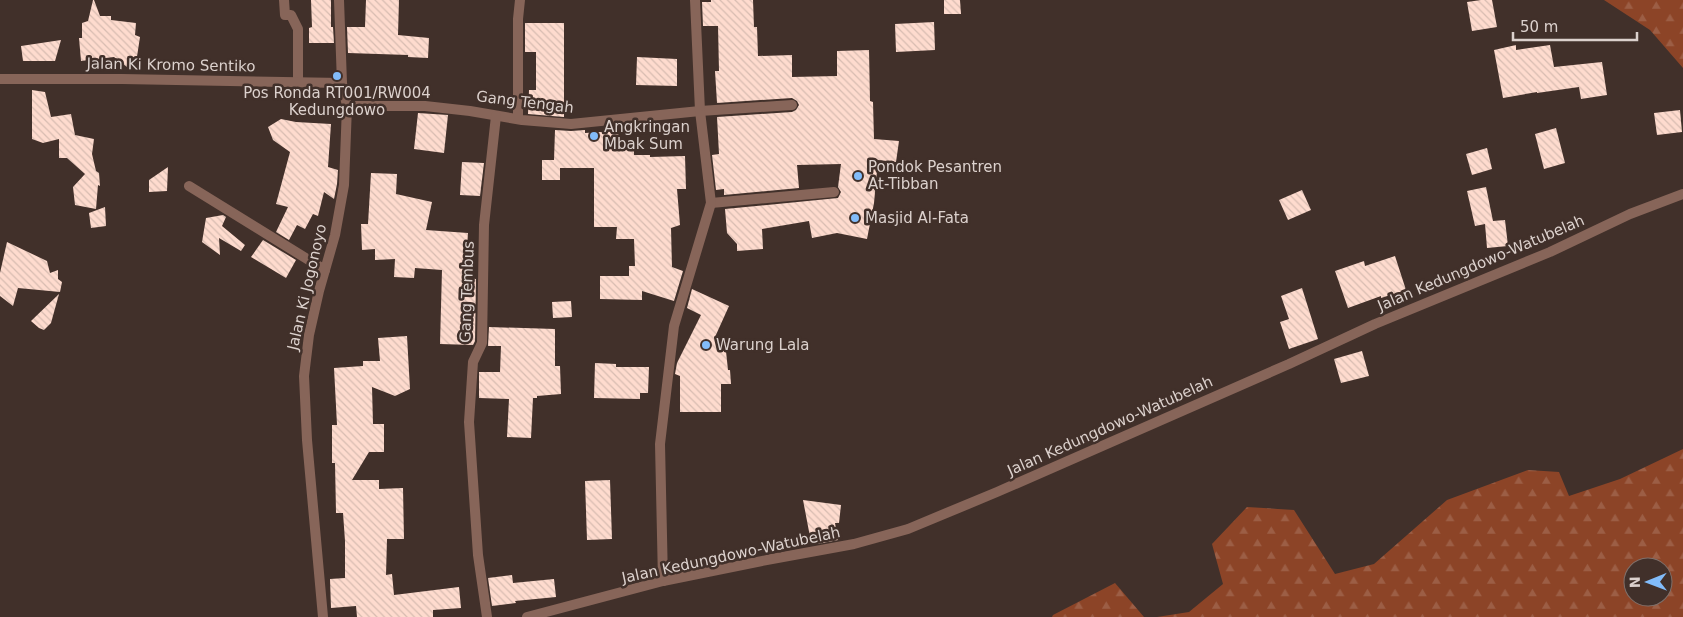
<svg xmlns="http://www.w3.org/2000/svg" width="1683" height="617" viewBox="0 0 1683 617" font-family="'DejaVu Sans',sans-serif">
	<defs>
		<pattern id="forest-firs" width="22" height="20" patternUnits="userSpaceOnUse" patternTransform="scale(1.25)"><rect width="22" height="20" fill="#8c4427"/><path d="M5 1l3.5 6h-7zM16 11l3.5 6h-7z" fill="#9c5e45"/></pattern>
		<pattern id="building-back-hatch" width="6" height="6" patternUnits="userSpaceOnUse" patternTransform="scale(1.25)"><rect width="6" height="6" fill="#fedbce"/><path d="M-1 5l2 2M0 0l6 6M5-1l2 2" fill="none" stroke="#d8bcb1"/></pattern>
	</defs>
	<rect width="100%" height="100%" fill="#41302a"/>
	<g fill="url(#forest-firs)" fill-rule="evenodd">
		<polygon points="1604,0 1683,0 1683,68 1650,30"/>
		<path d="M1683,449V617H1157L1189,612L1223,584L1212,544L1247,507L1294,510L1335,574L1374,564L1447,500L1528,470L1559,472L1569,496L1620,479ZM1633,567H1663V597H1633Z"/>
		<polygon points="1115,583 1144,617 1052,617 1053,615"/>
	</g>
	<g fill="url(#building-back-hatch)">
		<polygon points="93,0 94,0 100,16 111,16 111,20 136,23 135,35 140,37 136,63 127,67 114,57 81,61 79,38 82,38 82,23 88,21"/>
		<polygon points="311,0 331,0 331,27 333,27 334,43 309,43 309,28 312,27"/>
		<polygon points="366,0 399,0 398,35 429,38 428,58 408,57 408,55 348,53 347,27 365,27"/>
		<polygon points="711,0 753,0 754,27 757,27 758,56 792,55 792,77 837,76 837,51 869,50 870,101 873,102 874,139 899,141 896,162 878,160 874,203 867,239 837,233 812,238 809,221 762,229 763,249 737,251 737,244 727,233 725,209 838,198 841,192 838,187 841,164 797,165 799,188 724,195 724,189 716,190 712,155 719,154 717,117 792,112 796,110 799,105 797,101 792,98 717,103 715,71 719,71 718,26 703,26 702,2 711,2"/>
		<polygon points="944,0 960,0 961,14 944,14"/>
		<polygon points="1481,0 1492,0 1497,27 1472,31 1467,2"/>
		<polygon points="934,22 935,50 896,52 895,24"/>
		<polygon points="525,23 564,23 564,117 528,114 529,90 536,90 536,52 525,52"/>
		<polygon points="61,40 55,61 23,61 21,46"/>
		<polygon points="1516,45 1516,50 1550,45 1554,67 1602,62 1607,95 1581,99 1579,87 1537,93 1537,92 1503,98 1494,50"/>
		<polygon points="637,57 677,59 677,86 636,85"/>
		<polygon points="32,90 45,92 51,117 71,114 75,135 94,139 92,154 96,171 99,173 100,186 98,185 96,209 75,205 73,187 85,174 67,158 59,158 59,139 43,143 32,139"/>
		<polygon points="1680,110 1682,132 1657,135 1654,113"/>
		<polygon points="418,113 448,115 444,153 414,149"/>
		<polygon points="281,119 296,122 331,124 328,167 338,170 337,184 334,199 324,192 318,216 313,214 305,229 297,225 289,240 276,232 288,207 276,204 290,152 273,140 268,127"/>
		<polygon points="1556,128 1565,163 1544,169 1535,134"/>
		<polygon points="555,130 571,131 585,130 585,133 618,131 619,140 634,141 634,155 650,155 650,157 685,156 686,189 677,189 680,225 671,228 672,267 683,271 674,301 642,291 642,300 600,299 600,276 629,276 629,266 635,266 634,239 616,239 617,227 594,227 594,168 560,168 560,180 542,180 542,160 554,160"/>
		<polygon points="1487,148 1492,169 1472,175 1466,154"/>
		<polygon points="462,162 484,163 480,196 460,195"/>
		<polygon points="168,167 167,191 149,192 149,180"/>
		<polygon points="371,173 397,174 396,194 432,202 426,230 468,233 465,278 476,279 475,341 473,345 440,344 442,270 415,268 414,278 394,277 395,259 375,260 375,249 362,250 361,224 368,224"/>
		<polygon points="1486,187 1493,221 1505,220 1508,246 1487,248 1485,224 1475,226 1467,191"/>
		<polygon points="1302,190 1311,210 1288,220 1279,200"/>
		<polygon points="105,207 106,226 91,228 89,213"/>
		<polygon points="223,215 226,217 222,226 245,245 241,251 219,238 220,255 202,242 206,218"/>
		<polygon points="263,240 296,260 286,278 251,257"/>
		<polygon points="7,242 47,261 50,273 58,270 58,279 62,282 60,292 18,288 13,306 0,296 0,273"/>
		<polygon points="1395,256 1406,290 1381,298 1381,296 1348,308 1335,271 1364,261 1365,266"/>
		<polygon points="1302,288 1318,339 1289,349 1280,322 1289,319 1281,296"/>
		<polygon points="692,289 729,306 715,337 725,342 728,370 730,370 731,384 721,384 721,412 680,412 680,376 675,374 677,363 701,315 687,308"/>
		<polygon points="59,294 51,323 44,330 39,328 31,321"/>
		<polygon points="571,301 572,317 553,318 552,302"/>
		<polygon points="489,327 555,329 555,366 560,366 561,394 537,396 537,398 533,398 531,438 507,437 509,399 479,398 479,372 500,372 501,346 488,346"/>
		<polygon points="407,336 410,389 395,396 372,387 373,424 384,424 384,452 369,452 352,480 379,480 379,489 403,488 404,539 387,539 386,575 392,574 394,595 459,587 461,608 433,610 433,617 357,617 356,606 331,608 330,579 345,578 345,541 343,513 336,513 335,463 332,463 332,425 337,425 334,368 363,366 363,361 380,361 378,338"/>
		<polygon points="1362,351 1369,376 1341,383 1334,359"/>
		<polygon points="595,363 616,364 616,367 649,367 648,393 640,393 640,399 594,398"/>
		<polygon points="610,480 612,539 587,540 585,481"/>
		<polygon points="803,500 841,505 839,523 835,523 838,540 818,544 811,542"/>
		<polygon points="512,575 513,583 554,579 556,597 515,601 516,603 492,606 488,578"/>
	</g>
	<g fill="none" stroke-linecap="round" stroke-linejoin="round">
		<g stroke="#876559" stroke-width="10">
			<polyline points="284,0 285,15 291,15 298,29 298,82"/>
			<polyline points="0,79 122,79 342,83"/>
			<polyline points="347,106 425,106 470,111 522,120 571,124 700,111 792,105"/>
			<polyline points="518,119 518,19 520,0"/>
			<polyline points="189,186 325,270"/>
			<polyline points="711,203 834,192"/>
			<polyline points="663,581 660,444 674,326 711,203 700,111 695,0"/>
			<polyline points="323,617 307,440 304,376 309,335 319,291 335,235 344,185 347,106 342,83 339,0"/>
			<polyline points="487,617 478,555 469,422 473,362 482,343 484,225 496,116"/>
			<polyline points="527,617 663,581 772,559 854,544 908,529 997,492 1289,364 1375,324 1550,252 1630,214 1683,194"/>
		</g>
	</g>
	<g fill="#82bcfa" stroke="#41302a" stroke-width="2">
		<circle cx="337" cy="76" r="5"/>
		<circle cx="594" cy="136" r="5"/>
		<circle cx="858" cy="176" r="5"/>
		<circle cx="855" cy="218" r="5"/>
		<circle cx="706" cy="345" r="5"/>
	</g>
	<g text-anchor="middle" stroke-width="5" stroke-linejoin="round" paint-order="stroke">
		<g font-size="15" fill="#dcd1cd" stroke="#41302a">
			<text transform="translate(171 65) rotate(1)" y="5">Jalan Ki Kromo Sentiko</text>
			<text transform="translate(525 102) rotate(7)" y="5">Gang Tengah</text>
			<text transform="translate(1481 263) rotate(-23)" y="5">Jalan Kedungdowo-Watubelah</text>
			<text transform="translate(307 287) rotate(-77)" y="5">Jalan Ki Jogonoyo</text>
			<text transform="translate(467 292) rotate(-88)" y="5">Gang Tembus</text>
			<text transform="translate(1110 426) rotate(-24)" y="5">Jalan Kedungdowo-Watubelah</text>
			<text transform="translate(731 555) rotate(-12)" y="5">Jalan Kedungdowo-Watubelah</text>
		</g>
		<g font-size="15" fill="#dcd1cd" stroke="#41302a" text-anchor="start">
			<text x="337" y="98" text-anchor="middle">Pos Ronda RT001/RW004<tspan x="337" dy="17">Kedungdowo</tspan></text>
			<text x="604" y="132">Angkringan<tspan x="604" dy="17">Mbak Sum</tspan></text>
			<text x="868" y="172">Pondok Pesantren<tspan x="868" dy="17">At-Tibban</tspan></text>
			<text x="865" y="223">Masjid Al-Fata</text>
			<text x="716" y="350">Warung Lala</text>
		</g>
	</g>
	<g transform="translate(1648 582) rotate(269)"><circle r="24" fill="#41302a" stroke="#7f706b"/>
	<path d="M0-4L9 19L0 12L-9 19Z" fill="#82bcfa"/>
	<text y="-8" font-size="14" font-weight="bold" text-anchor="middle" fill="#dcd1cd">N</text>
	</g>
	<path d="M1513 32v8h124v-8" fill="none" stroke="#dcd1cd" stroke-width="2.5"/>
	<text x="1520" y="32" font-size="15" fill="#dcd1cd" stroke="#41302a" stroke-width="4" paint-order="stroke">50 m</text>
</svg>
